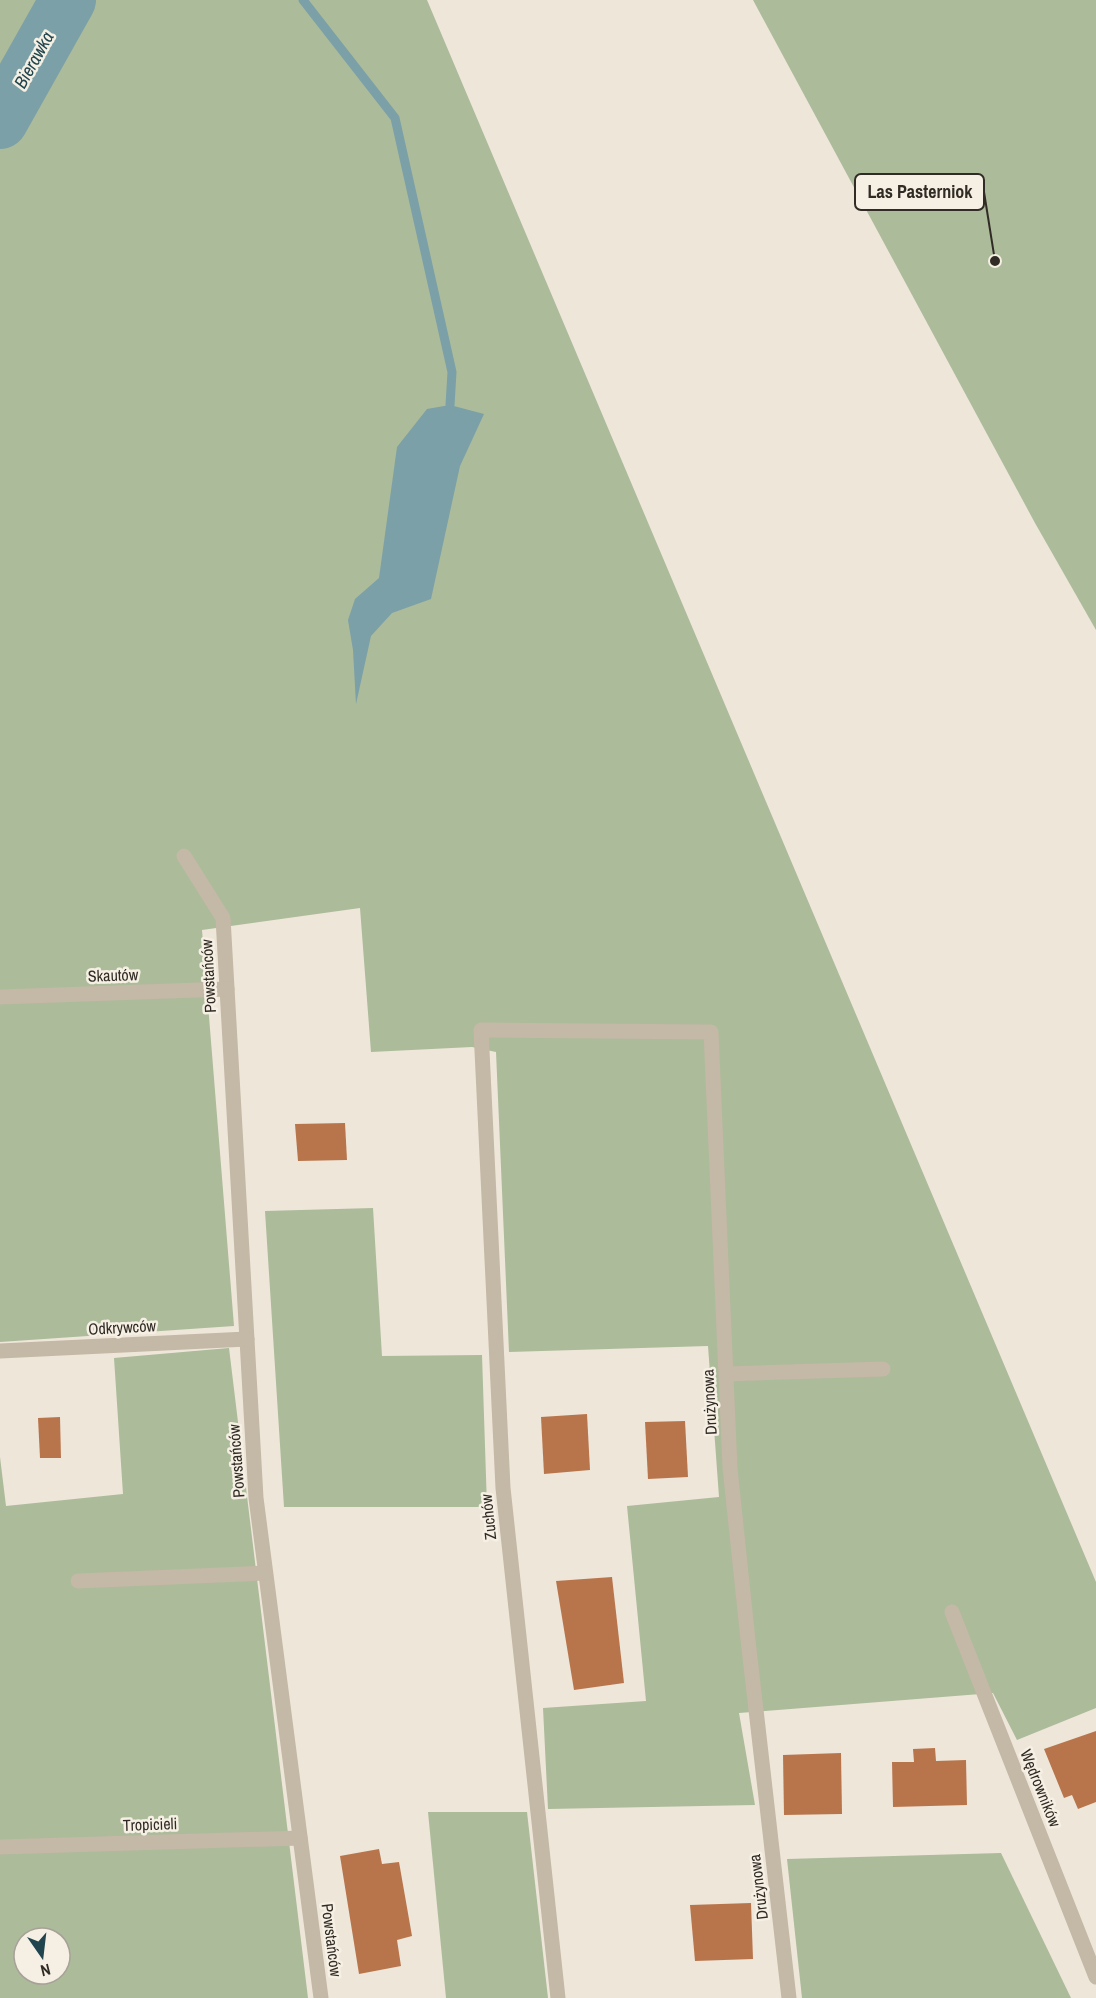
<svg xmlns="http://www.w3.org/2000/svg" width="1096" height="1998" viewBox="0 0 1096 1998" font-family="'Archivo Narrow',sans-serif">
	<rect width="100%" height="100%" fill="#eee6d9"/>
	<g fill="#acbb9a" fill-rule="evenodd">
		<polygon points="0,0 427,0 1096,1582 1096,1708 1017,1740 993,1693 739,1713 755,1805 548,1809 543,1708 646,1701 627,1506 719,1497 708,1346 509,1352 496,1052 472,1047 371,1052 360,908 202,930 234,1326 0,1342"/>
		<polygon points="753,0 1096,0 1096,630 1035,523"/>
		<polygon points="373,1208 382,1356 482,1355 487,1507 284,1507 265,1211"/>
		<path d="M229,1348L308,1998H0V1457L6,1506L123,1494L114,1358ZM24,1938H60V1974H24Z"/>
		<polygon points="428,1812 527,1812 548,1998 446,1998"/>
		<polygon points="1001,1853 1071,1998 802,1998 787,1859"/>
	</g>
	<polygon fill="#7ba0a7" points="450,405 484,414 460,466 431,599 392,613 371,636 356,704 353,650 348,620 355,599 379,578 397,447 427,409"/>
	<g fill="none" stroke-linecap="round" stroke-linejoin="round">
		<polyline stroke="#7ba0a7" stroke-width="9" points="303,0 395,118 452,372 450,405"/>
		<polyline stroke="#7ba0a7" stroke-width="56" points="0,121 68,0"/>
	</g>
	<g fill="#b8754c">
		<polygon points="345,1123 347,1160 298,1161 295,1124"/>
		<polygon points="587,1414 590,1470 544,1474 541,1417"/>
		<polygon points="60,1417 61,1458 40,1458 38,1418"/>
		<polygon points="685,1421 688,1477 648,1479 645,1422"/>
		<polygon points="612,1577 624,1683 574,1690 556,1581"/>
		<polygon points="1096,1731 1096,1802 1078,1809 1072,1795 1064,1798 1044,1749"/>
		<polygon points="935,1748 936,1761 966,1760 967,1805 893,1807 892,1762 914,1762 913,1749"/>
		<polygon points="841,1753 842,1814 784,1815 783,1755"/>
		<polygon points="379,1849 382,1864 399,1862 412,1936 397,1940 401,1966 359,1974 340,1856"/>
		<polygon points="751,1903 753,1959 695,1961 690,1905"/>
	</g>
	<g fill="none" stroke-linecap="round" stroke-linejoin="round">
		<g stroke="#c4b8a6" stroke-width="15">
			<polyline points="184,856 223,918 256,1498 321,1998"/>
			<polyline points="0,997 227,989"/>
			<polyline points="0,1351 247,1339"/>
			<polyline points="726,1374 883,1369"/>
			<polyline points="78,1581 265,1573"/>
			<polyline points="952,1612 1096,1977"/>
			<polyline points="0,1847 300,1838"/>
			<polyline points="558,1998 503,1488 481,1030 711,1032 730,1468 748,1640 789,1998"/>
		</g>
	</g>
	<g text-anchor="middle" stroke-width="5" stroke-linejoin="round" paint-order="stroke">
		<g font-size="16" fill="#312b26" stroke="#f6f0e4">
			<text transform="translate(113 975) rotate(-2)" y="6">Skautów</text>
			<text transform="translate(208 976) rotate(-93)" y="6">Powstańców</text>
			<text transform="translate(122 1327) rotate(-3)" y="6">Odkrywców</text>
			<text transform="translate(709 1402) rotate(-93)" y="6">Drużynowa</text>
			<text transform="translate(236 1461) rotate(-94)" y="6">Powstańców</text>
			<text transform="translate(488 1517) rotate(-96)" y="6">Zuchów</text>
			<text transform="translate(1041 1788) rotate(68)" y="6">Wędrowników</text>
			<text transform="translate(150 1824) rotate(-2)" y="6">Tropicieli</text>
			<text transform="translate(758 1887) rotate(-97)" y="6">Drużynowa</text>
			<text transform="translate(332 1940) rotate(83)" y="6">Powstańców</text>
		</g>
		<g font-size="18" font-style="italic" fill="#20454e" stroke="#f6f0e4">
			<text transform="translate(34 60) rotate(-61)" y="6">Bierawka</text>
		</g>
	</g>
	<path fill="none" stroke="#312b26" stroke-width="2" d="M995 261L984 192"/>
	<circle fill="#312b26" stroke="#f6f0e4" stroke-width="2" cx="995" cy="261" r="6"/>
	<rect fill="#f6f0e4" stroke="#312b26" stroke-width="2" x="855" y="174" width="129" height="36" rx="6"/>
	<g font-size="18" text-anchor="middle" font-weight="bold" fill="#312b26">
		<text x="920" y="198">Las Pasterniok</text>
	</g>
	<g transform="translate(42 1956) rotate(166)"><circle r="28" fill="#f6f0e4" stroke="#a7a198" stroke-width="1.5"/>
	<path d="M0-4.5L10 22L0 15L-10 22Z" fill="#20454e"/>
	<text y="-9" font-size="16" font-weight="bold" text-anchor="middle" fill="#312b26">N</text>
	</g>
</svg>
